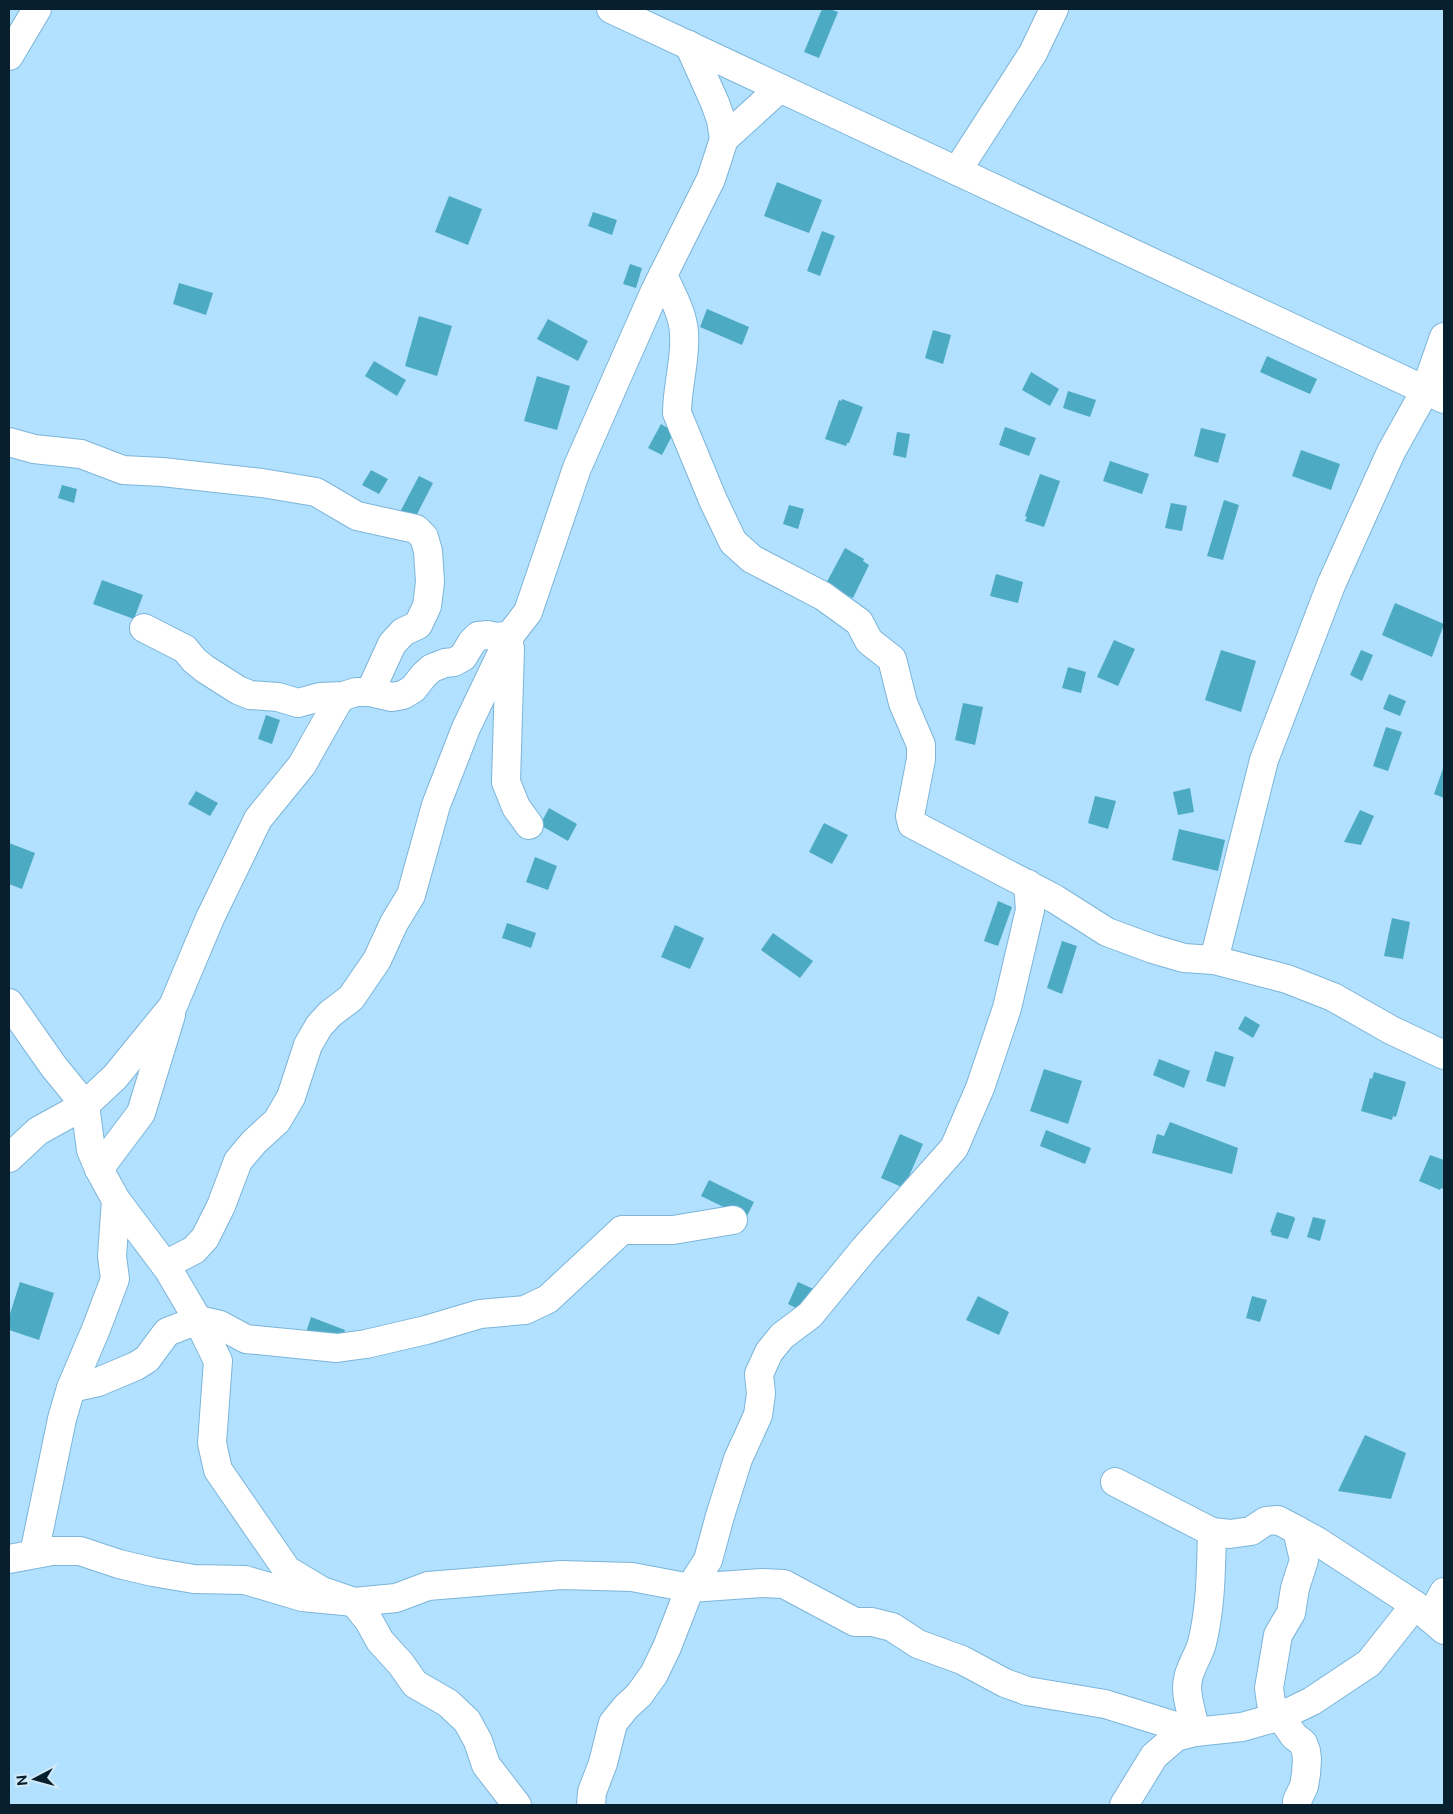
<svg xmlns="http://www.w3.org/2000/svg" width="1453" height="1814" viewBox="0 0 1453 1814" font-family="'Public Sans',sans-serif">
	<rect width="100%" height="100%" fill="#b2e0ff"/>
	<g fill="#4caac3">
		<polygon points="822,9 830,9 838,12 819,58 804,52"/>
		<polygon points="777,182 822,200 809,233 764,216"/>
		<polygon points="449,196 482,209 468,245 435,232"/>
		<polygon points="593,212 617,220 612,235 588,226"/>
		<polygon points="822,231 835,236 820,276 807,271"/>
		<polygon points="630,264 642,268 636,288 623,284"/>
		<polygon points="179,283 213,293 206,315 173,304"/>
		<polygon points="707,309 749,327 742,345 700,327"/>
		<polygon points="419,316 452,326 437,376 405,366"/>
		<polygon points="548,319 588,341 578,361 537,339"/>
		<polygon points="933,330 951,335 943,364 925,358"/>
		<polygon points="1267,356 1317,379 1310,394 1260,372"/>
		<polygon points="374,361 406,380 397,396 365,376"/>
		<polygon points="1031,372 1059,389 1050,406 1022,390"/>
		<polygon points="537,376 570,386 557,430 524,421"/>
		<polygon points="1068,391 1096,400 1090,417 1063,408"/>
		<polygon points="842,399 863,407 849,443 847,443 846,446 825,439 839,400 841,401"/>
		<polygon points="661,424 674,432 662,455 648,448"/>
		<polygon points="1005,427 1036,438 1029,456 999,445"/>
		<polygon points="1201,428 1226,434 1218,463 1194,456"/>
		<polygon points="897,432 910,434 906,458 893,455"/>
		<polygon points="1301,450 1340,464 1331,490 1292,476"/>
		<polygon points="1110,461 1149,474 1142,494 1103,481"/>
		<polygon points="371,470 388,479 379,494 362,485"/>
		<polygon points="1040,474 1060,481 1044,527 1025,521 1027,517 1025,516"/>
		<polygon points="419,476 433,483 414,520 400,512"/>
		<polygon points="62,485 77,489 74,503 58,498"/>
		<polygon points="1224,500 1239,505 1223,560 1207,556"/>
		<polygon points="1171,503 1187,506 1182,531 1165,528"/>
		<polygon points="789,505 804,509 798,529 783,524"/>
		<polygon points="845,548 864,559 863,561 869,565 853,598 846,595 842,601 822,591"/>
		<polygon points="996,574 1023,582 1018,603 990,596"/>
		<polygon points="102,580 143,595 134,619 93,604"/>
		<polygon points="1395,603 1444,624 1432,657 1382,635"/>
		<polygon points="1114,640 1135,649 1118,686 1097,677"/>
		<polygon points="1221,650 1256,661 1241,712 1205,700"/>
		<polygon points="1361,650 1373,655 1362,681 1350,675"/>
		<polygon points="1068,667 1086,672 1081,693 1062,688"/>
		<polygon points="1389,694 1406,701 1400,716 1383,709"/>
		<polygon points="963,703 983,707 975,745 955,740"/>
		<polygon points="266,715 280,720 272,744 258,739"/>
		<polygon points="1386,727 1402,732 1388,771 1373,766"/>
		<polygon points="1444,766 1444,798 1434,794"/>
		<polygon points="1190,788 1194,812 1178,815 1173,792"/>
		<polygon points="196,791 218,803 210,816 188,804"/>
		<polygon points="1095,796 1116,801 1108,829 1088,823"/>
		<polygon points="549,808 577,824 568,841 540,825"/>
		<polygon points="1360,810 1374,816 1361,845 1344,842"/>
		<polygon points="824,823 848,835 832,864 809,852"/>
		<polygon points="1179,829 1225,840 1218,871 1172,860"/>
		<polygon points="9,843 35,853 22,889 9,884"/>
		<polygon points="535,857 557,866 548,890 526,882"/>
		<polygon points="998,901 1012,907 998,946 984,941"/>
		<polygon points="1392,918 1410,922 1403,959 1384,956"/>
		<polygon points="507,923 536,933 531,948 502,938"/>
		<polygon points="675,925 704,938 690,969 661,957"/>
		<polygon points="773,933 813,961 800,978 761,950"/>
		<polygon points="1062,941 1077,946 1062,994 1047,988"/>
		<polygon points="1245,1016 1260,1025 1253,1038 1238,1029"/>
		<polygon points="1215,1051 1234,1057 1225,1087 1206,1081"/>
		<polygon points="1159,1059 1190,1071 1184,1088 1153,1075"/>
		<polygon points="1044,1069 1082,1081 1068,1124 1030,1111"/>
		<polygon points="1374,1072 1406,1082 1396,1117 1393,1116 1392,1120 1361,1111 1370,1078 1372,1079"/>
		<polygon points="1170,1122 1238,1148 1232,1174 1152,1153 1157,1134 1164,1136"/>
		<polygon points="1046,1130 1091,1148 1085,1164 1040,1146"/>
		<polygon points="900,1134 923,1144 904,1188 881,1178"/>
		<polygon points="1430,1155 1444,1160 1444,1189 1441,1188 1440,1190 1419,1181"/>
		<polygon points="709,1180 754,1202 746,1218 701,1196"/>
		<polygon points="1277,1212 1294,1217 1295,1219 1288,1239 1271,1235 1272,1233 1270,1232"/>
		<polygon points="1313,1217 1326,1220 1320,1241 1307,1237"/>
		<polygon points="20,1282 54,1293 39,1340 9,1330 9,1317"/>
		<polygon points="798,1282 818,1291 808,1314 788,1304"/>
		<polygon points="978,1296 1009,1312 999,1335 966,1320"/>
		<polygon points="1252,1296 1267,1300 1260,1322 1246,1318"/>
		<polygon points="311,1317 345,1330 339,1348 305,1336"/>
		<polygon points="1365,1435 1406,1453 1391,1499 1338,1491"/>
	</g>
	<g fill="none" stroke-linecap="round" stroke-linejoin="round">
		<g stroke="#7cb5d9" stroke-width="30">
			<g id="minor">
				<polyline points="611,9 1444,399"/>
				<polyline points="9,56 37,9"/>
				<polyline points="724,139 780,88"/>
				<polyline points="957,171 1033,53 1054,9"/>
				<path d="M663,275C671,293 683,313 684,333C686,360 677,386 677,413L713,500L733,542L752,559L823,596L859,622L869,641L892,659L903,703L921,745V759L910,816L912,824L1055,899L1107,932L1153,949L1184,958L1214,960L1287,979L1333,997L1391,1030L1444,1055"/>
				<polyline points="9,442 34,449 81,454 123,470 162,472 262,483 316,492 357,516 416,529 424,537 428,551 430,582 427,606 418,625 403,632 392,644 370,692"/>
				<polyline points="144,628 185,649 194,660 205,669 238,690 250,695 278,697 298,703 320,697 343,696 356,692 370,692 392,697 403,695 413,689 424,675 432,668 445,663 454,662 463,657 472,642 478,636 488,635 496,637 506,636 511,634 528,612 577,468 655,291 711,179 724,139 721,120 715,103 689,45"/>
				<polyline points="510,648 506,782 516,807 529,825"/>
				<polyline points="1214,960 1264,760 1331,585 1391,452 1425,391 1444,337"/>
				<polyline points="9,1003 54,1067 85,1105 91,1150 99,1169 116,1200 168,1269 198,1320 218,1361 212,1443 218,1470 287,1570 322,1591 354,1602 369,1621 380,1641 401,1664 415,1684 448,1703 467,1721 478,1741 486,1765 517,1805"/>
				<polyline points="9,1158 38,1131 85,1105 115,1077 173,1006 210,918 258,819 302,765 337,703 343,696"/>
				<polyline points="99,1169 141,1113 171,1015"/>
				<polyline points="165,1265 194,1250 205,1238 221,1206 238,1161 254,1142 277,1121 291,1097 308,1045 319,1026 330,1014 351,998 377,960 394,923 411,895 436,805 466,728 511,634"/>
				<polyline points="71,1388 98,1382 136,1366 147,1359 167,1332 198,1320 220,1325 246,1339 337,1348 366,1344 426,1330 480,1314 525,1310 548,1299 622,1230 673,1230 733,1220"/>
				<polyline points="1115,1482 1212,1532 1230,1534 1251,1531 1266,1521 1278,1520 1317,1541 1415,1605 1444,1630"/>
				<polyline points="1297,1530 1304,1560 1295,1588 1291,1613 1278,1635 1269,1688 1271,1703 1294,1736 1303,1743 1306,1751 1307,1759 1306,1774 1304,1786 1297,1801 1297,1805"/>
				<polyline points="34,1554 62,1419 71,1388 96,1329 115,1279 112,1256 116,1200"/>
				<path d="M9,1559L52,1551H80L119,1564L153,1572L194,1579L245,1580L302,1597L354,1602L396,1598L428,1586L561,1575L632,1577L690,1588L762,1583L784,1584L855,1622H872L892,1627L918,1644L962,1660L1005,1683L1027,1691L1105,1704L1195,1732C1194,1715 1184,1697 1188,1679C1190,1667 1199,1655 1202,1643C1211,1607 1211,1569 1212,1532"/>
				<polyline points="1430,1618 1444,1592"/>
				<polyline points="591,1805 592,1792 603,1763 613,1723 626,1707 639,1695 654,1674 667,1647 690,1588 708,1560 720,1516 738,1459 758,1415 761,1394 759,1374 769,1352 782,1336 810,1315 865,1248 954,1148 980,1088 1007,1008 1030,910 1028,884"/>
				<polyline points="1124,1805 1154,1756 1176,1737 1195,1732 1242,1727 1281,1716 1312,1701 1369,1663 1415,1605"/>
			</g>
		</g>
		<use href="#minor" stroke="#fff" stroke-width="28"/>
	</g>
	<rect width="1453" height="1814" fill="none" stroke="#081f2d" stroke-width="20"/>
	<g transform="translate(35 1779) rotate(264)" stroke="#d3eaf9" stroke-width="4" paint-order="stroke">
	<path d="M0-4L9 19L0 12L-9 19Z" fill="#081f2d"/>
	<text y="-8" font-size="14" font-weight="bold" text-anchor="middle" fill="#081f2d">N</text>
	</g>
</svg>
